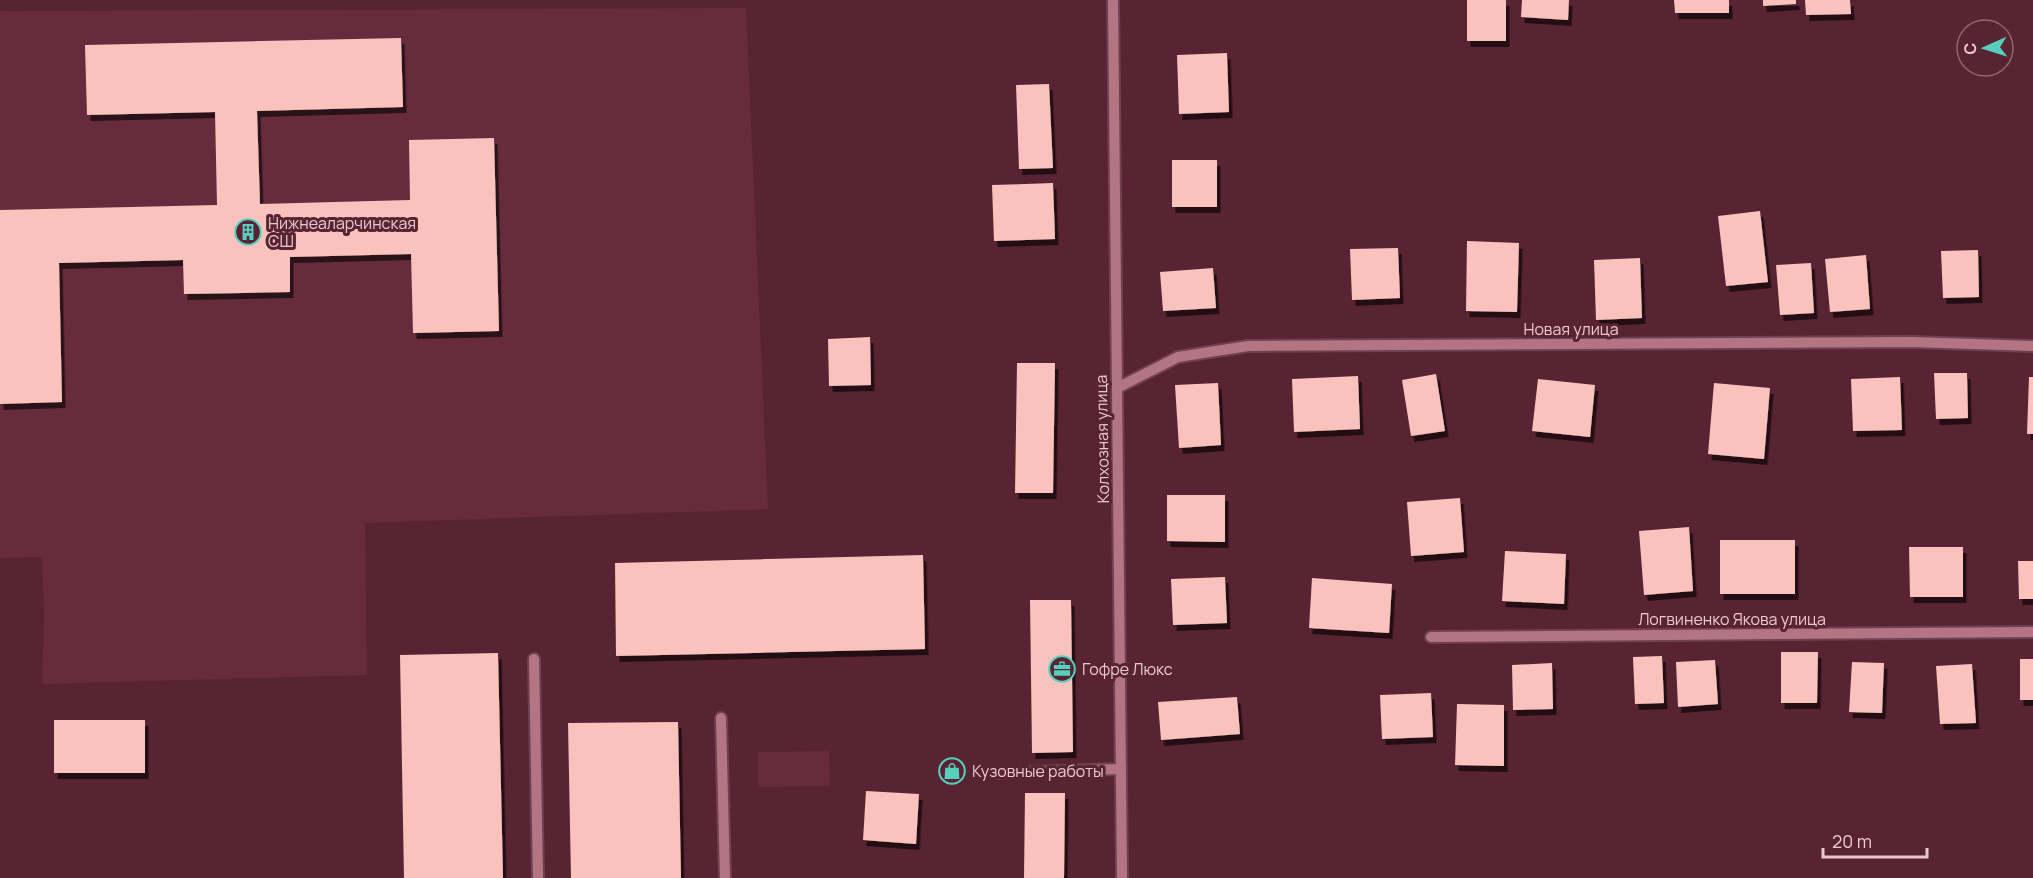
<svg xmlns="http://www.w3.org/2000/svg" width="2033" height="878" viewBox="0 0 2033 878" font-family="Manrope,sans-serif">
	<defs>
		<filter id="shadow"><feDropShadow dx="3.5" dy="6" stdDeviation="0" flood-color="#0009"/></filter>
	</defs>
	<rect width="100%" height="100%" fill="#582332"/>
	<g fill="#662c3d">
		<polygon points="746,8 768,509 365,523 367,675 42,684 44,614 42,557 0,558 0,11"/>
		<polygon points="829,751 830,786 758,787 758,752"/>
	</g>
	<g fill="#f9c2bd" filter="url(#shadow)">
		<rect x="1467" y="0" width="39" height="41"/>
		<polygon points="1522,0 1569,0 1568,20 1521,17"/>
		<polygon points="1674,0 1729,0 1729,13 1675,13"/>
		<polygon points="1763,0 1796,0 1796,4 1763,6"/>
		<polygon points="1805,0 1850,0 1851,14 1806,15"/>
		<polygon points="401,38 403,107 257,111 260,204 410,200 409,140 494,138 499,331 413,333 411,254 290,257 290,292 184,294 183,260 59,263 62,402 0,404 0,210 217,205 215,112 87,115 85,45"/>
		<polygon points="1227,53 1229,112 1179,114 1177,55"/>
		<polygon points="1049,84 1053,168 1019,169 1016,85"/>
		<rect x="1172" y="160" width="45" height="47"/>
		<polygon points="1053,183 1055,239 994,241 992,185"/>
		<polygon points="1760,211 1768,282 1726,286 1718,216"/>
		<polygon points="1467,241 1519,243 1517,312 1466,311"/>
		<polygon points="1398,248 1400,298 1352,300 1350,249"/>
		<polygon points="1978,250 1979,297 1943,298 1941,251"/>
		<polygon points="1866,255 1870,309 1830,312 1825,259"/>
		<polygon points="1640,258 1642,318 1596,320 1594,260"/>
		<polygon points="1811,263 1814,313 1780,315 1776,265"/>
		<polygon points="1213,268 1216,308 1163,311 1160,272"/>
		<polygon points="870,337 871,385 829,386 828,339"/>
		<polygon points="1017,363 1055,363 1053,493 1015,493"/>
		<polygon points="1934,373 1967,373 1968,418 1936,419"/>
		<polygon points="1436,374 1445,431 1411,436 1402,380"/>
		<polygon points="1358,376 1360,429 1294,432 1292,379"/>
		<polygon points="1900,377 1902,430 1853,431 1851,379"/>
		<polygon points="2029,377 2033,377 2033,434 2027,434"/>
		<polygon points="1538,379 1595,385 1590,437 1532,431"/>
		<polygon points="1218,383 1221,445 1179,448 1175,385"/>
		<polygon points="1714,383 1770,388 1764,459 1708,454"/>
		<polygon points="1167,495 1225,495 1225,542 1167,541"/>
		<polygon points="1460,498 1464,552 1411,556 1407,502"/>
		<polygon points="1689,527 1693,591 1644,595 1639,531"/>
		<rect x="1720" y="540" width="75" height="54"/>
		<polygon points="1909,547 1963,547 1963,597 1910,597"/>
		<polygon points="1505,551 1566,554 1564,604 1502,601"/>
		<polygon points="923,555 925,649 616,656 615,563"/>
		<polygon points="2018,561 2033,561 2033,599 2019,599"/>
		<polygon points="1225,577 1227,623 1173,625 1171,579"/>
		<polygon points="1312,578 1392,584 1389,633 1309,628"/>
		<polygon points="1030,600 1071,600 1073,752 1032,753"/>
		<polygon points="1781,652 1818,652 1817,703 1781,703"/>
		<polygon points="498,653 503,878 404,878 400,655"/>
		<polygon points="1662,656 1664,703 1635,704 1633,657"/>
		<rect x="2020" y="659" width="13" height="41"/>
		<polygon points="1715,660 1718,704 1678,707 1676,662"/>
		<polygon points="1852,662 1884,663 1882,713 1849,712"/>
		<polygon points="1552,663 1553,709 1513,710 1512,665"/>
		<polygon points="1972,664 1976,723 1940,724 1936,666"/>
		<polygon points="1431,693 1433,737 1382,739 1380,695"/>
		<polygon points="1237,697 1240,734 1161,740 1158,702"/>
		<polygon points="1457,704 1504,705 1504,766 1455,765"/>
		<rect x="54" y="720" width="91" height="53"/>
		<polygon points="678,722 681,878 571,878 568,723"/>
		<polygon points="866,791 919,794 916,844 863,840"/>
		<polygon points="1025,793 1065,793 1064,878 1024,878"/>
	</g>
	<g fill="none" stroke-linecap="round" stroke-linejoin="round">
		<g stroke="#704150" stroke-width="14">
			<g id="minor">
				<polyline points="1113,0 1122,878"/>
				<polyline points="1117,388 1178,357 1248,346 1912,342 2033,346"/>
				<polyline points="1431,637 2033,632"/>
				<polyline points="534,659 538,878"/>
				<polyline points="721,718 725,878"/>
				<polyline points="999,773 1121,769"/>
			</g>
		</g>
		<use href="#minor" stroke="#b37583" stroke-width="10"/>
	</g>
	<defs>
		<g id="building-ring" transform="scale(1.35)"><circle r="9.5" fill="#582332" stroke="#58cebf" stroke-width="1.5"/><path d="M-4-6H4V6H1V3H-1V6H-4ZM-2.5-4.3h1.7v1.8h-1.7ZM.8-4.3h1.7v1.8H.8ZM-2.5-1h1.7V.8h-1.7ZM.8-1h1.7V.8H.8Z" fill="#58cebf"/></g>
		<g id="office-ring" transform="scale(1.35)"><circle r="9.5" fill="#582332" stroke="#58cebf" stroke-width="1.5"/><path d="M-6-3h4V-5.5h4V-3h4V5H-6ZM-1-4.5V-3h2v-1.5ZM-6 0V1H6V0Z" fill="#58cebf"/></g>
		<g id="shop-ring" transform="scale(1.35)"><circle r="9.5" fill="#582332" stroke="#58cebf" stroke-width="1.5"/><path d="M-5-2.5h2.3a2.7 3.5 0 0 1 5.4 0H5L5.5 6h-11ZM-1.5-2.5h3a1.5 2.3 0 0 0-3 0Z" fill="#58cebf"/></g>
	</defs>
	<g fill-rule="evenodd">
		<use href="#building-ring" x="248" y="232"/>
		<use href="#office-ring" x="1062" y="669"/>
		<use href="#shop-ring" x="952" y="771"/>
	</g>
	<g text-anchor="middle" stroke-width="6" stroke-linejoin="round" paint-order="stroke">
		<g font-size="16" fill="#eac8cf" stroke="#582332" text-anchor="start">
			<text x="268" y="229">Нижнеаларчинская<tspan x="268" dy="18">СШ</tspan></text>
			<text x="1082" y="675">Гофре Люкс</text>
			<text x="972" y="777">Кузовные работы</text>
		</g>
		<g font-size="16" fill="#eac8cf" stroke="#582332">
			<text x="1571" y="335">Новая улица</text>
			<text transform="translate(1102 439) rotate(-91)" y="6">Колхозная улица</text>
			<text x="1732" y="625">Логвиненко Якова улица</text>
		</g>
	</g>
	<g transform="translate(1985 48) rotate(267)"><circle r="28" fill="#582332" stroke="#926571" stroke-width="1.5"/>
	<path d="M0-4.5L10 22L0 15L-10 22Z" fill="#58cebf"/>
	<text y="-9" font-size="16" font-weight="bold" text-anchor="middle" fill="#eac8cf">С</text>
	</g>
	<path d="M1823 848v9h104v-9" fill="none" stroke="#eac8cf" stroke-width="3"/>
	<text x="1832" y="848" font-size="18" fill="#eac8cf" stroke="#582332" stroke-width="4.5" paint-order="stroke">20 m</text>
</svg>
